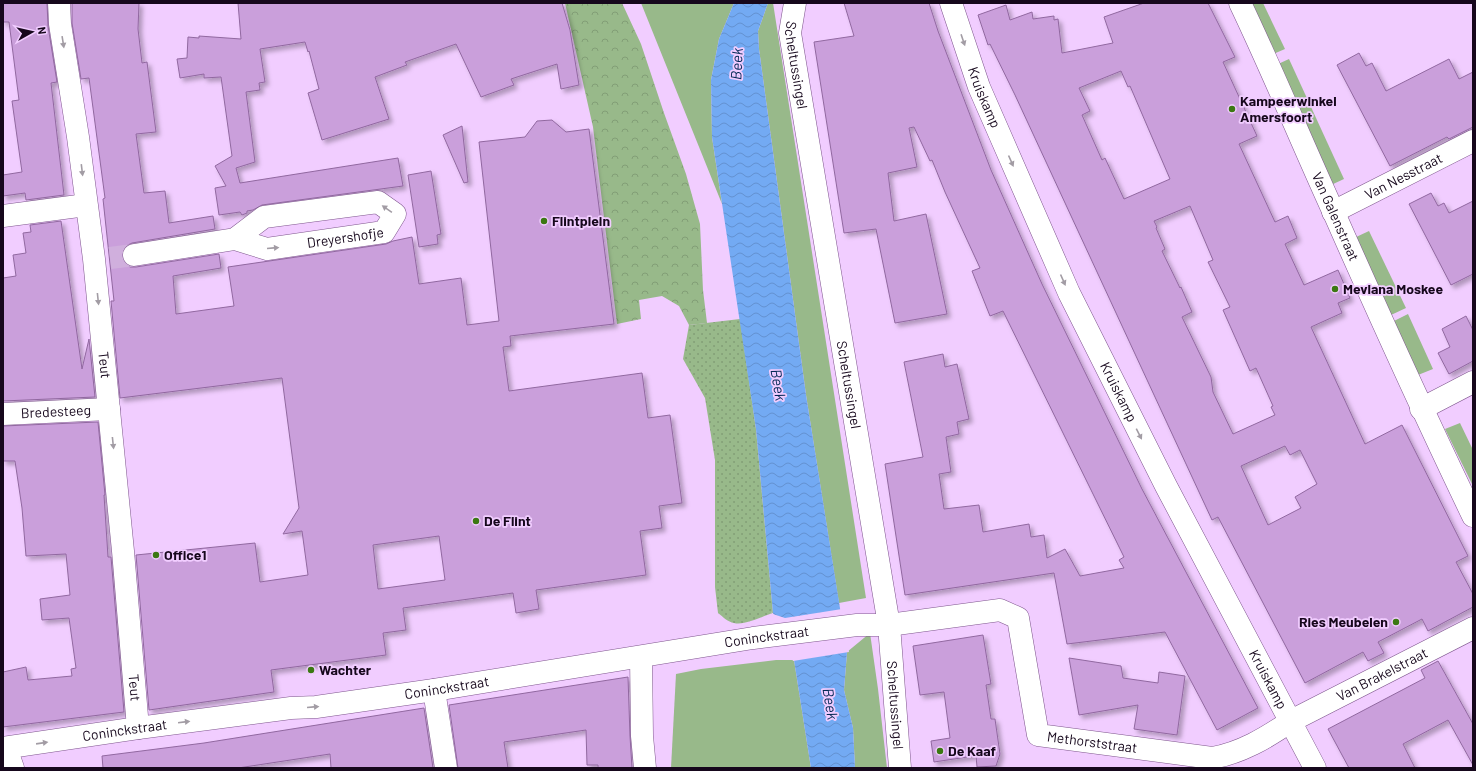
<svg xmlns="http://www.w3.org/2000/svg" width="1476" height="771" viewBox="0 0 1476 771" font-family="Barlow,sans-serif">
	<defs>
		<pattern id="forest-crowns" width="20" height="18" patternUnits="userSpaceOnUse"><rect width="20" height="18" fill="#98b98a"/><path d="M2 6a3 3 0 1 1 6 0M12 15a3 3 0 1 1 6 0" fill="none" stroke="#829e76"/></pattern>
		<pattern id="park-dots" width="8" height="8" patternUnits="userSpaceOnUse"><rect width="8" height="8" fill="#98b98a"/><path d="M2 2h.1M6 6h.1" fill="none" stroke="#829e76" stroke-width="1.8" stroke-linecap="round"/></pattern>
		<pattern id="water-waves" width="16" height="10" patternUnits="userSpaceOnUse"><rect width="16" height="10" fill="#73aaf3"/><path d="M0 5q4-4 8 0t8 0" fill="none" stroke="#6391d0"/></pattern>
		<filter id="shadow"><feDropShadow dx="3.5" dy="3.5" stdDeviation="2" flood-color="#0004"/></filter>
	</defs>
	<rect width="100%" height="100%" fill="#f1cdff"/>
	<g fill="#98b98a">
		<polygon points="641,3 734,3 719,39 711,80 712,137 722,204"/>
		<polygon points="768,3 773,3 866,598 839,603 806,395 759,49 758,31"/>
		<polygon points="1246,3 1263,3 1285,49 1271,55"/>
		<polygon points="1289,59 1344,179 1331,185 1276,65"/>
		<polygon points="1369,231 1406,308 1391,315 1354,238"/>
		<polygon points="1408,314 1433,369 1418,375 1394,321"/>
		<polygon points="1460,423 1473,450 1473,486 1445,429"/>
		<polygon points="870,633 878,689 887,768 855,768 853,728 844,690 847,652"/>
		<polygon points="776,660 794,660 811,768 671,768 676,674 701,669"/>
	</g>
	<polygon fill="url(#forest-crowns)" points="565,3 622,3 641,44 664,113 686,174 700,224 703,290 707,323 689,325 679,306 662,296 639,300 641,319 617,324 593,127"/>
	<path fill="url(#park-dots)" d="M740,319L756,429L773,613C763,616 744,626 734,623C728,622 723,617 718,613L715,587V460L705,398L683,359L689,325Z"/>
	<polygon fill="url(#water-waves)" points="734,3 768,3 758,31 759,49 806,395 847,652 844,690 853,728 855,768 811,768 794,660 773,613 756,429 712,137 711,80 719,39"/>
	<polygon fill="#f1cdff" points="842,609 849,652 793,661 771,611 773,614 785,618"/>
	<g fill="#ca9fdb" stroke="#9168a0" fill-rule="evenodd" filter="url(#shadow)">
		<polygon points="3,3 47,3 48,26 57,82 51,83 64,195 26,200 25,193 3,196 3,175 22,172 12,101 19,100 9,22 3,22"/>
		<path d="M72,3H139L138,29L142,63L147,62L156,132L136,134L144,193L165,191L169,223L213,216L215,229L132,243L126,246L122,251V257L125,263L130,267H136L219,254L221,268L173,276L176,314L234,306L228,267L386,244L393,241L412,237L419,284L461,278L467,325L499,321L479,142L525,137L537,121L552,120L566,132L589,129L614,324L510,336L511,346L503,347L509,391L642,373L648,418L670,415L682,503L659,506L662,528L640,531L646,575L536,590L539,609L516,613L513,593L403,608L406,630L383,633L386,655L271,670L274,692L149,710L136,555L255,543L260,582L308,575L302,531L283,534L299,508L282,378L120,398L111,301H114L103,199L105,198L89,78L81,79L72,23ZM439,536L445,580L378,589L373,545Z"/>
		<polygon points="238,3 562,3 570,30 579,85 561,89 557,64 511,79 514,85 481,97 456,44 405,62 407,65 375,77 389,119 322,140 308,93 319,89 309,51 308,52 305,42 260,49 265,82 259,83 260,90 246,92 255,162 236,168 240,183 398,158 403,186 262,205 253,210 247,211 247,213 242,215 240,212 219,215 215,188 226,186 215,166 232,156 221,77 204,78 204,74 180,78 177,59 187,58 188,37 199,38 199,36 241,39"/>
		<polygon points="844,3 929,3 938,31 991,170 1042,284 1142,489 1258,708 1217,730 1165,632 1067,644 1054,573 905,595 885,464 923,457 904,362 943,354 945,367 957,364 969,419 957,422 959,434 946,437 951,472 939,474 944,509 979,505 983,532 1029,524 1031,537 1044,535 1047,558 1065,549 1080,576 1124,568 1119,560 1124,557 1003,311 990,316 972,271 980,268 945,192 932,160 930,161 914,127 909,128 917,167 888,173 894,221 926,214 947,314 895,323 876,229 844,233 814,42 854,36"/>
		<path d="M1144,3H1208L1235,57L1223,62L1257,136L1239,144L1275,222L1288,216L1297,238L1285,244L1304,285L1338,270L1350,298L1338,303L1342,313L1311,327L1365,444L1402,425L1468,556L1456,562L1473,594V607L1428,631L1422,619L1378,642L1384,653L1368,661L1363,652L1305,683L1218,517L1212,520L1015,95L990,44L988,45L978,15L1006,5L1010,20L1032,12L1033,19L1054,16V20L1058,19L1062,53L1113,43L1104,17ZM1121,71L1128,87L1130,86L1170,179L1124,199L1105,158L1102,160L1082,115L1090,111L1079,88ZM1190,206L1213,260L1208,262L1230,307L1223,310L1250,371L1256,368L1273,406L1271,407L1275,415L1233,434L1213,392L1211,377L1182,317L1192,312L1181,287L1180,288L1162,251L1165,249L1156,228L1157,227L1154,221ZM1285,446L1290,455L1300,450L1317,484L1295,497L1301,508L1268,525L1241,466Z"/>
		<polygon points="1359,53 1366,66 1372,63 1386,91 1449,59 1459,79 1473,72 1473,127 1449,139 1447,137 1390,166 1337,65"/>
		<polygon points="462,126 468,182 464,183 443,135"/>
		<polygon points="431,171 441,234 437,235 438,244 419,247 408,175"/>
		<polygon points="1431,193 1438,206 1444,203 1449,213 1473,201 1473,274 1451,285 1409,204"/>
		<polygon points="61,221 82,369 89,339 95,397 3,401 3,278 16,276 13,255 26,253 23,233 31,232 30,225"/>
		<polygon points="1466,316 1473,330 1473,361 1449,374 1438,353 1450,347 1442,329"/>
		<polygon points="98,422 105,495 104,495 108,557 111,557 124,712 3,727 3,672 26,667 28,680 72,676 71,669 76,668 69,618 42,620 40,599 70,595 66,554 26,556 22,508 15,461 3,461 3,426"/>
		<polygon points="983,635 991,684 986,685 991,719 995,719 1000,754 996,766 977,767 976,756 974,756 934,762 931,741 950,738 944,692 920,695 913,646"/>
		<polygon points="1069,658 1121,666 1123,678 1158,683 1159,672 1185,676 1177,735 1134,729 1138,705 1079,715"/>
		<polygon points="1438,661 1473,724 1473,765 1448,720 1403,744 1415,768 1349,768 1328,729 1425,678 1421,670"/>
		<polygon points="628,677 630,736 632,768 598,768 598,765 587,765 586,730 504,742 508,768 458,768 449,705"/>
		<polygon points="424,708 433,768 331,768 330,754 238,768 103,768 102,756 204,743"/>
	</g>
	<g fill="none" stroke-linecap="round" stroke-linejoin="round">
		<polyline stroke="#d0afdd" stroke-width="22" stroke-dasharray="22 11" stroke-linecap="butt" points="110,258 134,255"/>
		<g stroke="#7e568d" stroke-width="23">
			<g id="minor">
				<path id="s1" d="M59,3L60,24L78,137L94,259L123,551L138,728"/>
				<path id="s2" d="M795,3L790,33L889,625L900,768"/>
				<path id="s3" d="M951,3L979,87L1069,293L1166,486L1315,768"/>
				<path id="s4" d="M1240,3C1273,72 1302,143 1334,213C1379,315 1425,416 1473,516"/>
				<path id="s5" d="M1333,212L1473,141"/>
				<polyline points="3,216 86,205"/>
				<path id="s6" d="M134,255L235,239L267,249L384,232L395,214L378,202L264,217L235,239"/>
				<polyline points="1421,409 1473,382"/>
				<path id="s7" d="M3,414L109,409"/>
				<polyline points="641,657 642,736 645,768"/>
				<polyline points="434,690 446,768"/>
				<path id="s8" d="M3,748L138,728L291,708L316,707L434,690L753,638L857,625H889L1000,610L1018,618L1038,735L1212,758C1241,753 1266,738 1291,721L1473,628"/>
				<polyline points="6,748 13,768"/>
			</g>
		</g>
		<use href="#minor" stroke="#fff" stroke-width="22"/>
	</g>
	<defs><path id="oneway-solid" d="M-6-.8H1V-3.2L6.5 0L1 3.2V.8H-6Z"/></defs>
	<g fill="#a29ca4">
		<use href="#oneway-solid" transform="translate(963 40) rotate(71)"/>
		<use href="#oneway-solid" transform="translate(63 42) rotate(81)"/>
		<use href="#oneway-solid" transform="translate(1011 161) rotate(66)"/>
		<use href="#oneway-solid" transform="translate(82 170) rotate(83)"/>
		<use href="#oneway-solid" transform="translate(387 209) rotate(-145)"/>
		<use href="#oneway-solid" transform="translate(273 248) rotate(-5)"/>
		<use href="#oneway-solid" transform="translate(1063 280) rotate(66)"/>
		<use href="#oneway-solid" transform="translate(98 299) rotate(84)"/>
		<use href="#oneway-solid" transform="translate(1139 434) rotate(63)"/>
		<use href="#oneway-solid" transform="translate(113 443) rotate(84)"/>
		<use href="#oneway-solid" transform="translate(313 707) rotate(-5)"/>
		<use href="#oneway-solid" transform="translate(184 722) rotate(-7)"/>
		<use href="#oneway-solid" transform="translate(42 743) rotate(-8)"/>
	</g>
	<g fill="#3b7812" stroke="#f1cdff" stroke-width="1.5">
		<circle cx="1232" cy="109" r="4"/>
		<circle cx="544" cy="221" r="4"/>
		<circle cx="1335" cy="289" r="4"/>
		<circle cx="476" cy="521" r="4"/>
		<circle cx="156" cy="555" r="4"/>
		<circle cx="1396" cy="622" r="4"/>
		<circle cx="311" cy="670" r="4"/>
		<circle cx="940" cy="751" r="4"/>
	</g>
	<g text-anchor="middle" stroke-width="3.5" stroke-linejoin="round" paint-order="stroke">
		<g font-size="14" fill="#16071c" stroke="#f1cdff">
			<text dy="5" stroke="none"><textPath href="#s2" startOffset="63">Scheltussingel</textPath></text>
			<text dy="5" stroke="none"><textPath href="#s3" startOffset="100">Kruiskamp</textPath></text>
			<text dy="5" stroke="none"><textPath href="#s5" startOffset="79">Van Nesstraat</textPath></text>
			<text dy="5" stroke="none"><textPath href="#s4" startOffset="234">Van Galenstraat</textPath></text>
			<text dy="5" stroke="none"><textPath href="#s6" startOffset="215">Dreyershofje</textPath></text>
			<text dy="5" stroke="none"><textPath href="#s1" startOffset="365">Teut</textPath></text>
			<text dy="5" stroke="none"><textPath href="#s2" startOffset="387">Scheltussingel</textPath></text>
			<text dy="5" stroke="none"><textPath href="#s3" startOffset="424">Kruiskamp</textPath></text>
			<text dy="5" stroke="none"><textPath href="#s7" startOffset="53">Bredesteeg</textPath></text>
			<text dy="5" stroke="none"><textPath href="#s8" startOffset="772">Coninckstraat</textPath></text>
			<text dy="5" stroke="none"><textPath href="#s8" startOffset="1511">Van Brakelstraat</textPath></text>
			<text dy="5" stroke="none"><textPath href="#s3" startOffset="748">Kruiskamp</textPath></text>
			<text dy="5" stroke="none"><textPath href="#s8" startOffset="448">Coninckstraat</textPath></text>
			<text dy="5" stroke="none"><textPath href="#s1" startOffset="689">Teut</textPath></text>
			<text dy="5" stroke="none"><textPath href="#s2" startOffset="711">Scheltussingel</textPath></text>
			<text dy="5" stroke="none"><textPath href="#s8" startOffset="123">Coninckstraat</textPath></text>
			<text dy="5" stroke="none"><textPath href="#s8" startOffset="1200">Methorststraat</textPath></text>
		</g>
		<g font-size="14" font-weight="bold" fill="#16071c" stroke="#f1cdff" text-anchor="start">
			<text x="1240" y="106">Kampeerwinkel<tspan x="1240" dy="16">Amersfoort</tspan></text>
			<text x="552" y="226">Flintplein</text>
			<text x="1343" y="294">Mevlana Moskee</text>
			<text x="484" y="526">De Flint</text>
			<text x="164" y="560">Office1</text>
			<text x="1388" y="627" text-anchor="end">Ries Meubelen</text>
			<text x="319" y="675">Wachter</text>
			<text x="948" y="756">De Kaaf</text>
		</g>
		<g font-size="15" font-style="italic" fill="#042956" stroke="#f1cdff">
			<text transform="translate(737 64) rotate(-87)" y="5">Beek</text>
			<text transform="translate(778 385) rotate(81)" y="5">Beek</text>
			<text transform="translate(830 704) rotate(81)" y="5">Beek</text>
		</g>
	</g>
	<rect width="1476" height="771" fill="none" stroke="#16071c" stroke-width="8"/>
	<g transform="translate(32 32) rotate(82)" stroke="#f1cdff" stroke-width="3" paint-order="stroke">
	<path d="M0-3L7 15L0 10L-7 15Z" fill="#16071c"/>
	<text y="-6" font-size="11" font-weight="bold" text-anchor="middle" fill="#16071c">N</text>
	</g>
</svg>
